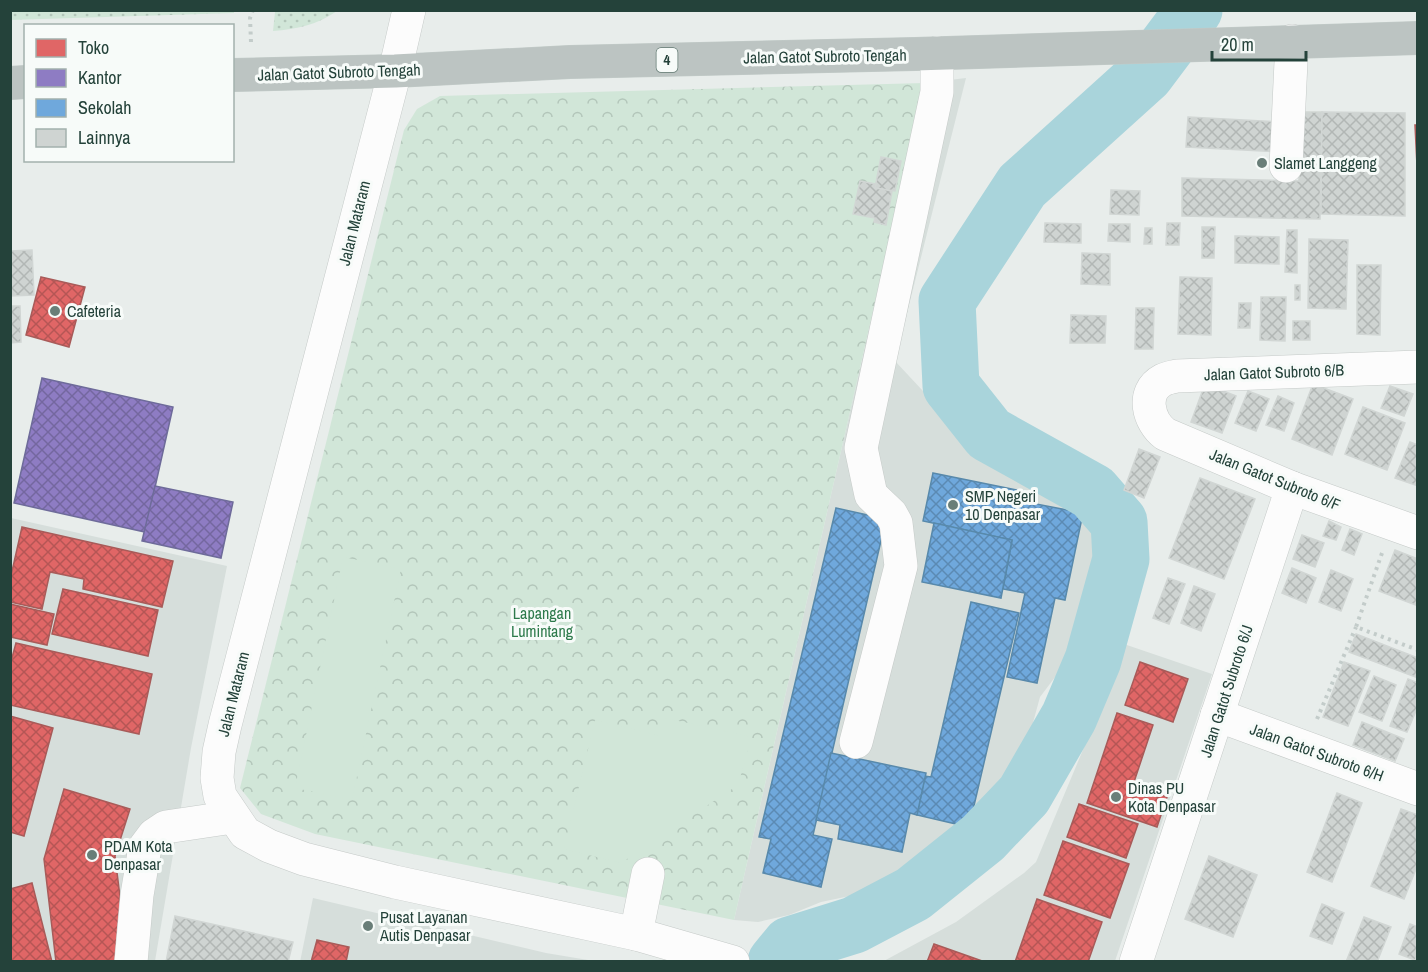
<svg xmlns="http://www.w3.org/2000/svg" width="1428" height="972" viewBox="0 0 1428 972" font-family="'Archivo Narrow',sans-serif">
	<defs>
		<pattern id="grass-dots" width="8" height="8" patternUnits="userSpaceOnUse" patternTransform="scale(1.5)"><rect width="8" height="8" fill="#d1e6d8"/><path d="M2 2h.1M6 6h.1" fill="none" stroke="#b3c6ba" stroke-width="1.8" stroke-linecap="round"/></pattern>
		<pattern id="park-crowns" width="20" height="18" patternUnits="userSpaceOnUse" patternTransform="scale(1.5)"><rect width="20" height="18" fill="#d1e6d8"/><path d="M2 6a3 3 0 1 1 6 0M12 15a3 3 0 1 1 6 0" fill="none" stroke="#b3c6ba"/></pattern>
		<pattern id="shops-cross-hatch" width="8" height="8" patternUnits="userSpaceOnUse" patternTransform="scale(1.5)"><rect width="8" height="8" fill="#e06666"/><path d="M0 0l8 8M0 8l8-8" fill="none" stroke="#b55655"/></pattern>
		<pattern id="offices-cross-hatch" width="8" height="8" patternUnits="userSpaceOnUse" patternTransform="scale(1.5)"><rect width="8" height="8" fill="#8e7cc3"/><path d="M0 0l8 8M0 8l8-8" fill="none" stroke="#74679f"/></pattern>
		<pattern id="schools-cross-hatch" width="8" height="8" patternUnits="userSpaceOnUse" patternTransform="scale(1.5)"><rect width="8" height="8" fill="#6fa8dc"/><path d="M0 0l8 8M0 8l8-8" fill="none" stroke="#5b8ab3"/></pattern>
		<pattern id="building-cross-hatch" width="8" height="8" patternUnits="userSpaceOnUse" patternTransform="scale(1.5)"><rect width="8" height="8" fill="#cfd4d2"/><path d="M0 0l8 8M0 8l8-8" fill="none" stroke="#b2b7b5"/></pattern>
	</defs>
	<rect width="100%" height="100%" fill="#e8edeb"/>
	<g fill="#d6dedb">
		<polygon points="966,78 895,361 923,391 986,446 1065,495 1088,515 1101,546 1094,606 1077,648 1040,697 1013,796 963,845 937,860 859,894 821,902 789,915 758,922 734,920 925,83"/>
		<polygon points="11,518 227,566 191,748 155,961 11,962"/>
		<polygon points="1118,642 1212,674 1115,961 882,962 956,922 1024,873 1036,862 1090,733"/>
		<polygon points="313,898 546,953 594,961 300,962"/>
	</g>
	<g fill="url(#grass-dots)">
		<polygon points="234,10 234,13 10,20 11,10"/>
		<path d="M284,10H337V11C317,25 297,29 273,31L275,12Z"/>
	</g>
	<polygon fill="url(#park-crowns)" points="925,83 734,920 315,834 261,814 240,788 404,130 417,109 440,96"/>
	<g fill="#d1e6d8">
		<polygon points="343,557 401,569 352,800 295,788"/>
		<polygon points="665,718 752,737 738,785 621,863 564,849 595,720 661,736"/>
	</g>
	<g fill="url(#shops-cross-hatch)" stroke="#a85b59" stroke-width="1.5">
		<polygon points="1415,125 1418,125 1418,186"/>
		<polygon points="41,277 85,287 69,347 26,335"/>
		<polygon points="22,527 173,561 162,607 83,589 84,579 50,572 42,609 10,602 10,580"/>
		<polygon points="63,589 158,610 148,656 52,634"/>
		<polygon points="10,604 54,614 47,645 10,637"/>
		<polygon points="16,643 152,674 139,734 10,705 10,665"/>
		<polygon points="1140,662 1188,679 1173,722 1125,705"/>
		<polygon points="1117,713 1153,725 1133,785 1167,797 1157,827 1087,803"/>
		<polygon points="10,716 53,728 24,836 10,832"/>
		<polygon points="64,789 130,809 115,856 128,962 56,962 44,859"/>
		<polygon points="1079,804 1138,824 1126,858 1067,837"/>
		<polygon points="1063,841 1129,864 1110,918 1044,895"/>
		<polygon points="32,883 52,962 10,962 10,889"/>
		<polygon points="1037,899 1102,922 1088,962 1015,962"/>
		<polygon points="317,940 349,947 346,962 311,962"/>
		<polygon points="934,944 985,962 927,962"/>
	</g>
	<g fill="url(#offices-cross-hatch)" stroke="#6e6b9a" stroke-width="1.5">
		<polygon points="42,378 173,407 145,532 14,503"/>
		<polygon points="155,486 233,502 221,558 142,541"/>
	</g>
	<g fill="url(#schools-cross-hatch)" stroke="#5889ab" stroke-width="1.5">
		<polygon points="933,473 1037,494 1036,504 1083,513 1065,600 1055,598 1037,683 1007,677 1025,593 1003,589 1012,540 923,521"/>
		<polygon points="836,508 886,519 813,835 832,839 821,887 763,873 771,839 759,837"/>
		<polygon points="934,523 1012,540 1001,598 922,582"/>
		<polygon points="971,602 1019,613 969,827 917,815 925,776 931,777"/>
		<polygon points="831,753 926,773 917,815 910,813 902,852 838,839 840,825 816,820"/>
	</g>
	<g fill="none" stroke-linecap="round" stroke-linejoin="round">
		<polyline stroke="#a9d4db" stroke-width="57" points="776,962 790,945 854,925 913,894 983,838 1024,795 1069,717 1093,660 1121,559 1119,522 1093,492 989,434 951,386 947,301 1022,186 1146,74 1194,10"/>
	</g>
	<g fill="url(#building-cross-hatch)" stroke="#d1d6d4" stroke-width="1.5">
		<polygon points="1300,112 1322,112 1320,219 1182,216 1182,178 1299,181"/>
		<polygon points="1322,112 1405,113 1405,216 1321,214"/>
		<polygon points="1188,117 1281,122 1280,152 1186,147"/>
		<polygon points="881,157 901,161 895,191 875,188"/>
		<polygon points="860,181 876,184 875,188 892,191 886,225 874,222 875,218 853,214"/>
		<polygon points="1111,190 1140,191 1139,215 1110,214"/>
		<polygon points="1045,223 1081,224 1081,243 1044,242"/>
		<polygon points="1167,223 1180,223 1179,245 1166,245"/>
		<polygon points="1109,224 1130,224 1130,242 1108,241"/>
		<polygon points="1202,227 1215,227 1214,258 1202,258"/>
		<polygon points="1145,228 1152,228 1152,244 1144,244"/>
		<polygon points="1287,230 1297,230 1297,273 1285,272"/>
		<polygon points="1235,236 1279,237 1279,264 1235,263"/>
		<polygon points="1309,239 1348,240 1346,309 1308,308"/>
		<polygon points="32,250 34,295 10,296 10,251"/>
		<polygon points="1082,253 1110,254 1110,285 1081,284"/>
		<polygon points="1357,265 1381,265 1380,335 1357,334"/>
		<polygon points="1180,277 1212,278 1211,335 1178,334"/>
		<rect x="1295" y="285" width="5" height="15"/>
		<polygon points="1261,297 1286,297 1285,341 1260,340"/>
		<polygon points="1239,303 1251,303 1250,328 1238,328"/>
		<polygon points="10,306 20,306 21,342 10,343"/>
		<polygon points="1136,308 1154,308 1153,349 1135,349"/>
		<polygon points="1071,315 1106,316 1105,343 1070,343"/>
		<rect x="1293" y="321" width="17" height="19"/>
		<polygon points="1205,384 1236,396 1222,433 1191,422"/>
		<polygon points="1313,384 1353,399 1332,455 1292,439"/>
		<polygon points="1390,386 1413,394 1404,416 1381,408"/>
		<polygon points="1248,391 1269,399 1256,431 1235,423"/>
		<polygon points="1278,396 1294,403 1284,431 1266,425"/>
		<polygon points="1363,407 1405,423 1387,470 1345,454"/>
		<polygon points="1410,442 1418,445 1418,486 1395,478"/>
		<polygon points="1139,449 1160,457 1144,498 1124,490"/>
		<polygon points="1200,478 1255,499 1224,579 1169,558"/>
		<polygon points="1329,521 1341,527 1336,540 1323,536"/>
		<polygon points="1350,529 1362,534 1354,555 1342,550"/>
		<polygon points="1302,535 1324,543 1315,567 1293,559"/>
		<polygon points="1395,550 1418,559 1418,606 1379,591"/>
		<polygon points="1292,568 1316,578 1306,603 1282,593"/>
		<polygon points="1331,570 1353,579 1341,611 1319,602"/>
		<polygon points="1168,578 1185,584 1169,624 1153,618"/>
		<polygon points="1194,586 1215,594 1201,631 1181,623"/>
		<polygon points="1356,634 1418,658 1418,678 1349,652"/>
		<polygon points="1344,662 1370,671 1348,726 1323,717"/>
		<polygon points="1374,676 1396,685 1382,721 1359,712"/>
		<polygon points="1408,679 1418,683 1418,706 1407,732 1390,726"/>
		<polygon points="1362,722 1404,739 1395,761 1353,745"/>
		<polygon points="1337,793 1362,803 1332,882 1307,872"/>
		<polygon points="1401,809 1418,815 1418,864 1404,899 1371,886"/>
		<polygon points="1209,856 1257,875 1233,937 1185,919"/>
		<polygon points="1322,904 1344,913 1332,944 1310,936"/>
		<polygon points="175,916 293,942 288,962 166,962"/>
		<polygon points="1364,917 1391,927 1377,962 1346,962"/>
		<polygon points="1410,924 1418,927 1418,954 1415,960 1399,954"/>
	</g>
	<g fill="none" stroke-linecap="round" stroke-linejoin="round">
		<g stroke="#c5cac8" stroke-width="34">
			<g id="minor">
				<polyline points="409,10 395,71 225,725 219,752 217,778 220,796 245,833 269,846 304,859 395,882 636,934 733,962"/>
				<polyline points="1286,166 1292,41"/>
				<path d="M1418,367L1177,376C1173,377 1167,378 1163,380C1140,392 1149,422 1165,434L1292,488L1418,533"/>
				<polyline points="1217,715 1418,789"/>
				<polyline points="856,742 901,566 896,523 891,514 871,495 861,448 937,92 937,53"/>
				<polyline points="636,934 648,874"/>
				<polyline points="131,962 137,895 145,847 154,835 166,827 233,817"/>
				<polyline points="1136,962 1292,488"/>
			</g>
		</g>
		<g stroke="#c3ccc9" stroke-width="34">
			<g id="highway">
				<polyline points="232,75 395,71 570,62 915,54 1418,38"/>
				<polyline points="10,83 26,82"/>
			</g>
		</g>
		<g stroke="#c3ccca" stroke-width="4" stroke-dasharray="3 4.5" stroke-linecap="butt">
			<polyline points="251,42 250,18 253,10"/>
			<polyline points="1382,553 1356,627 1418,650"/>
			<polyline points="1317,719 1356,627"/>
		</g>
		<use href="#minor" stroke="#fcfcfc" stroke-width="33"/>
		<use href="#highway" stroke="#bcc4c2" stroke-width="33"/>
	</g>
	<g fill="#697e78" stroke="#f7fbf9" stroke-width="2">
		<circle cx="1262" cy="163" r="6"/>
		<circle cx="55" cy="311" r="6"/>
		<circle cx="953" cy="505" r="6"/>
		<circle cx="1116" cy="797" r="6"/>
		<circle cx="92" cy="855" r="6"/>
		<circle cx="368" cy="926" r="6"/>
	</g>
	<g text-anchor="middle" stroke-width="6" stroke-linejoin="round" paint-order="stroke">
		<rect fill="#f7fbf9" stroke="#637a73" stroke-width="1.5" x="656.5" y="48" width="21" height="24" rx="4.5"/>
		<g font-size="15" font-weight="bold" fill="#24423a">
			<text x="667" y="65">4</text>
		</g>
		<g font-size="16" fill="#24423a" stroke="#f7fbf9">
			<text transform="translate(825 56) rotate(-1)" y="6">Jalan Gatot Subroto Tengah</text>
			<text transform="translate(339 72) rotate(-2)" y="6">Jalan Gatot Subroto Tengah</text>
			<text transform="translate(354 223) rotate(-76)" y="6">Jalan Mataram</text>
			<text transform="translate(1274 372) rotate(-2)" y="6">Jalan Gatot Subroto 6/B</text>
			<text transform="translate(1275 479) rotate(22)" y="6">Jalan Gatot Subroto 6/F</text>
			<text transform="translate(1226 691) rotate(-72)" y="6">Jalan Gatot Subroto 6/J</text>
			<text transform="translate(233 694) rotate(-76)" y="6">Jalan Mataram</text>
			<text transform="translate(1317 752) rotate(20)" y="6">Jalan Gatot Subroto 6/H</text>
		</g>
		<g font-size="16" fill="#24423a" stroke="#f7fbf9" text-anchor="start">
			<text x="1274" y="169">Slamet Langgeng</text>
			<text x="67" y="317">Cafeteria</text>
			<text x="965" y="502">SMP Negeri<tspan x="965" dy="18">10 Denpasar</tspan></text>
			<text x="1128" y="794">Dinas PU<tspan x="1128" dy="18">Kota Denpasar</tspan></text>
			<text x="104" y="852">PDAM Kota<tspan x="104" dy="18">Denpasar</tspan></text>
			<text x="380" y="923">Pusat Layanan<tspan x="380" dy="18">Autis Denpasar</tspan></text>
		</g>
		<g font-size="16" fill="#2d7a4b" stroke="#f7fbf9">
			<text x="542" y="619">Lapangan<tspan x="542" dy="18">Lumintang</tspan></text>
		</g>
	</g>
	<rect width="1428" height="972" fill="none" stroke="#24423a" stroke-width="24"/>
	<rect x="24" y="24" width="210" height="138" fill="#f7fbf9" stroke="#a3b1ad" stroke-width="1.5"/>
	<rect x="36" y="39" width="30" height="18" fill="#e06666" stroke="#a3b1ad" stroke-width="1.5"/>
	<text x="78" y="54" font-size="18" fill="#24423a">Toko</text>
	<rect x="36" y="69" width="30" height="18" fill="#8e7cc3" stroke="#a3b1ad" stroke-width="1.5"/>
	<text x="78" y="84" font-size="18" fill="#24423a">Kantor</text>
	<rect x="36" y="99" width="30" height="18" fill="#6fa8dc" stroke="#a3b1ad" stroke-width="1.5"/>
	<text x="78" y="114" font-size="18" fill="#24423a">Sekolah</text>
	<rect x="36" y="129" width="30" height="18" fill="#cfd4d2" stroke="#a3b1ad" stroke-width="1.5"/>
	<text x="78" y="144" font-size="18" fill="#24423a">Lainnya</text>
	<path d="M1212 51v9h94v-9" fill="none" stroke="#24423a" stroke-width="3"/>
	<text x="1221" y="51" font-size="18" fill="#24423a" stroke="#f7fbf9" stroke-width="4.5" paint-order="stroke">20 m</text>
</svg>
